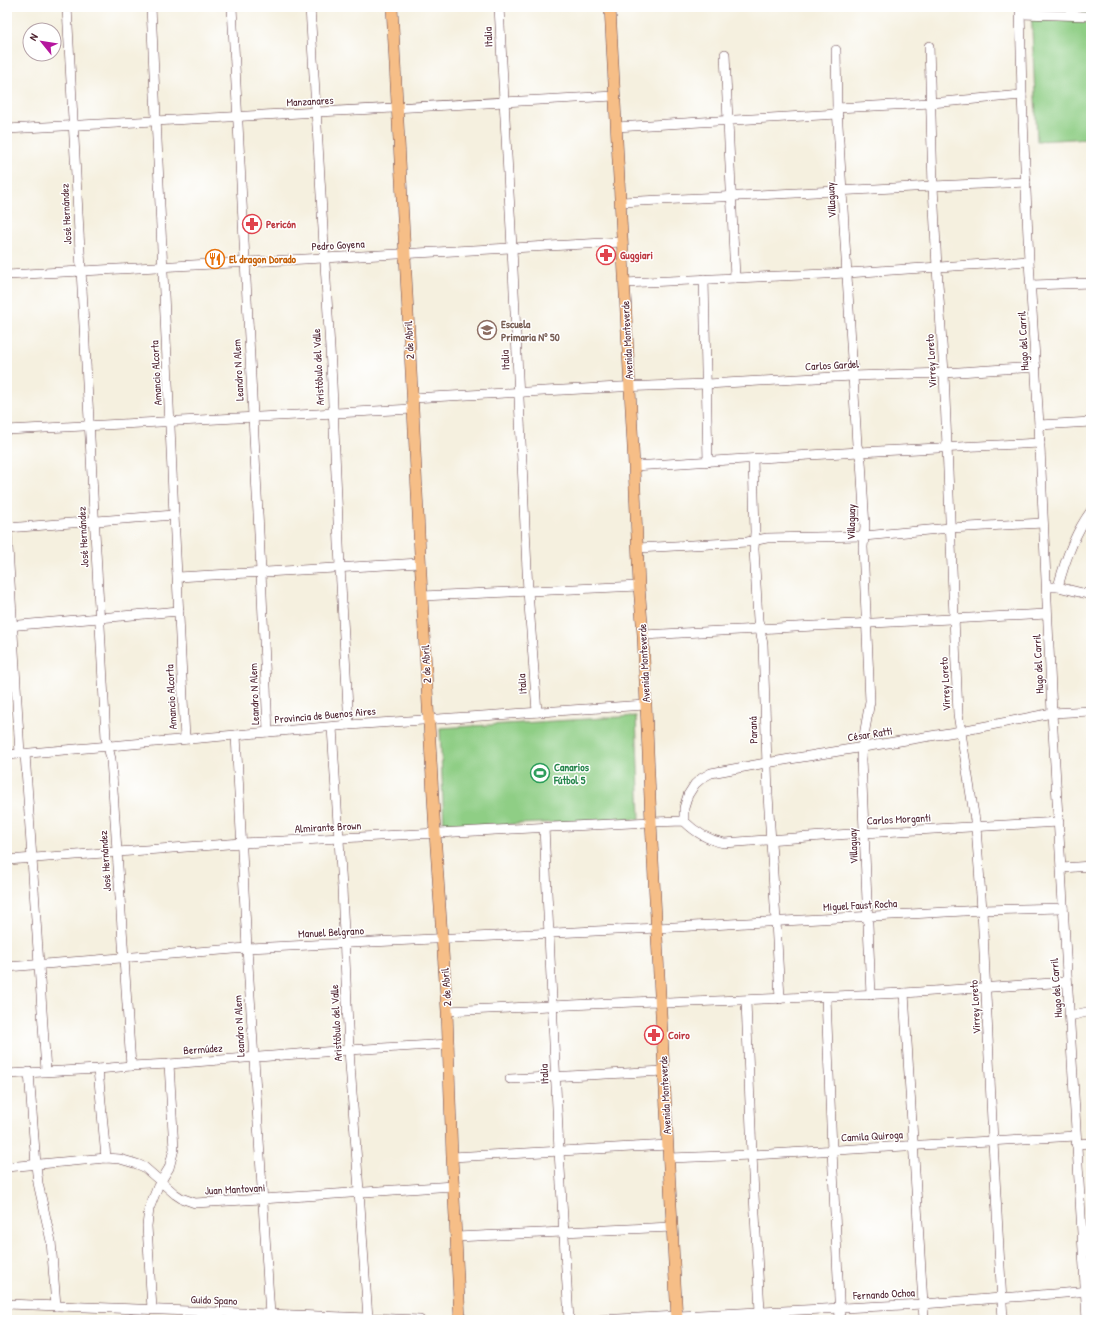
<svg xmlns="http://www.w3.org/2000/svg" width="1098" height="1327" viewBox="0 0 1098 1327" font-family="'Patrick Hand',sans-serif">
	<rect width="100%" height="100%" fill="#fff"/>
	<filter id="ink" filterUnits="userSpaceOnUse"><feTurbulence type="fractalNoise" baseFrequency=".025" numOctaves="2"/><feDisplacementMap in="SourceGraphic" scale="8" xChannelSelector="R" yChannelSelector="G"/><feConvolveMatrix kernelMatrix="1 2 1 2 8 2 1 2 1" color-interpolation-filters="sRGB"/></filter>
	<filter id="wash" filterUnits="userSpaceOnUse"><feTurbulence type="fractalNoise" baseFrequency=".012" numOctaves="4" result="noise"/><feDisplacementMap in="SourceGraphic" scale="16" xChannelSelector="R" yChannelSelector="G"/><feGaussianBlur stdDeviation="0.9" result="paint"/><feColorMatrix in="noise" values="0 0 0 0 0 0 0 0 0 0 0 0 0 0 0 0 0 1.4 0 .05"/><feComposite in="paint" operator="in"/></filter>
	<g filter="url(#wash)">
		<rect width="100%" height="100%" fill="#f5f0df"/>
		<g fill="#8fce85" stroke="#6c7658">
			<polygon points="1031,7 1091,7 1091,138 1037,141"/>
			<polygon points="636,716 640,819 444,827 440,728"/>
		</g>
	</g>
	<g filter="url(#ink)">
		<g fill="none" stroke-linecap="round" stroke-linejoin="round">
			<g stroke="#643e46" stroke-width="10">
				<g id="minor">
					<polyline points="67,7 106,738 111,759 131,1066"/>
					<polyline points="151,7 174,515 185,739"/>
					<polyline points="232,7 261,572 268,732"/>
					<polyline points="310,7 332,383 340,567 349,725"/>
					<polyline points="499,7 512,248 528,591 537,712"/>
					<polyline points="1020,7 1022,95 1029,261 1039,425 1052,713 1087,1320"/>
					<polyline points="1021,14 1091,16"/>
					<polyline points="929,46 933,186 937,268 944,373 958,714 976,827 982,910 993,1142 1003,1320"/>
					<polyline points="836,50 837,108 853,376 857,445 861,461 865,527 863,547 870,701 862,747 861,759 871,995"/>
					<polyline points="725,54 735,278"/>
					<polyline points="837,108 931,103 1022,95"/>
					<polyline points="616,127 838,114"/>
					<polyline points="7,129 614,96"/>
					<polyline points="621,202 933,186 1026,182"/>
					<polyline points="7,275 622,242"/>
					<polyline points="704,279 708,462"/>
					<polyline points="624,283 847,273 1029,261"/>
					<polyline points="1032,285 1091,283"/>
					<polyline points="412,398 619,387 707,384 853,376 944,373 1036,367"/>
					<polyline points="1039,425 1091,422"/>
					<polyline points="7,430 413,409"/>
					<polyline points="753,459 755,532 754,549 758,620 763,644 768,795 776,921 780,999"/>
					<polyline points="634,466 859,452 1040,443"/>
					<polyline points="7,528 174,515"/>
					<polyline points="7,530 20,754"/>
					<polyline points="638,548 747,542 767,538 864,536 950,528 1043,523"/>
					<polyline points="178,577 420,563"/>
					<polyline points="1051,587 1058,587 1091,595"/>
					<path d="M1058,587C1065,560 1074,534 1091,511"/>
					<polyline points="422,596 639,586"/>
					<polyline points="8,626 179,611"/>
					<polyline points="643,635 1047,614"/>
					<polyline points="332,727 342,888 349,1050 368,1318"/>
					<polyline points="236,735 247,948 270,1315"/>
					<polyline points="25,753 46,1071"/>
					<polyline points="7,755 349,725 645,705"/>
					<polyline points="684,821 684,808 688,795 695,784 702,778 711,773 766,763 961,731 1052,713 1091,711"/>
					<polyline points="544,827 559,1151 569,1320"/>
					<path d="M7,860L242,843L651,822L684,821C696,833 708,840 724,843L864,833L1059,822"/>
					<polyline points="1062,868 1091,866"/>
					<polyline points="7,967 247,948 657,928 982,910 1063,908"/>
					<polyline points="904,993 924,1320"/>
					<polyline points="826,997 832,1150 840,1320"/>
					<polyline points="746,1001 752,1155 760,1312"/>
					<polyline points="447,1011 654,1001 668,1003 904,993 1067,982"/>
					<polyline points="1070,1016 1091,1011"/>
					<polyline points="98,1069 106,1158"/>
					<polyline points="29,1072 36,1165 38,1183 51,1241 56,1306"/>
					<polyline points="7,1074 98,1069 131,1066 169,1064 349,1050 449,1044"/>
					<polyline points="510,1079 664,1071"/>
					<polyline points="1076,1144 1091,1143"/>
					<polyline points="452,1157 668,1145"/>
					<polyline points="669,1158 752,1155 1076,1136"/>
					<polyline points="7,1167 106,1158 120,1159 137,1164 144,1167 175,1194 181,1198 195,1203 262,1199 453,1186"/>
					<polyline points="456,1237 672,1227"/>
					<polyline points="7,1304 420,1320"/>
					<polyline points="152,1309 147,1226 149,1209 158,1186 169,1168 174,1149 169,1064"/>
					<polyline points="598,1320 923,1304 1091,1291"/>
				</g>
			</g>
			<g stroke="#643e46" stroke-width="12">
				<g id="major">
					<polyline points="392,7 413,409 422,596 435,833 447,1011 452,1157 460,1320"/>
					<polyline points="610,7 634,466 639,586 643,635 651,822 677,1320"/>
				</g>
			</g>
			<use href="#minor" stroke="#fff" stroke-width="9"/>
			<use href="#major" stroke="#f6be87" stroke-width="11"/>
		</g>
	</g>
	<defs>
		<g id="pharmacy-ring" transform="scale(1)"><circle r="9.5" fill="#fff" stroke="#e0444e" stroke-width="1.5"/><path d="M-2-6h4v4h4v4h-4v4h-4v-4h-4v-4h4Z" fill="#e0444e"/></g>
		<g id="restaurant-ring" transform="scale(1)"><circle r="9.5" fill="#fff" stroke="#e8710a" stroke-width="1.5"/><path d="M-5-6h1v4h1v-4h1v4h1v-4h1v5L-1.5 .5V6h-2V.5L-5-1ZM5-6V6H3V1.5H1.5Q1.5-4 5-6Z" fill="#e8710a"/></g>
		<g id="school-ring" transform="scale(1)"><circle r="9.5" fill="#fff" stroke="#8d6e63" stroke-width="1.5"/><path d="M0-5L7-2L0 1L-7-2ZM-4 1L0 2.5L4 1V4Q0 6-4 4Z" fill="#8d6e63"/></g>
		<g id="stadium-ring" transform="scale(1)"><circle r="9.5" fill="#fff" stroke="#2e9e5b" stroke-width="1.5"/><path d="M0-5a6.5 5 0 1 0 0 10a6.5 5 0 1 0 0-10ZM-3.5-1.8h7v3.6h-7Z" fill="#2e9e5b"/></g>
	</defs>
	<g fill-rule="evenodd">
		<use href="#pharmacy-ring" x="252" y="224"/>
		<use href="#pharmacy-ring" x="606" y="255"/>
		<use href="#restaurant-ring" x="215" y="259"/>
		<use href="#school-ring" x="487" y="330"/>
		<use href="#stadium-ring" x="540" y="773"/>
		<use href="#pharmacy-ring" x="654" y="1035"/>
	</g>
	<g text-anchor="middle" stroke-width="3" stroke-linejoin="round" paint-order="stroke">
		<g font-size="11" fill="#4a1f2b" stroke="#fff">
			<text transform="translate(488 37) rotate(-93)" y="4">Italia</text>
			<text transform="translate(310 101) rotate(-3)" y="4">Manzanares</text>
			<text transform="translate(831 200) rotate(-93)" y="4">Villaguay</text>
			<text transform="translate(66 214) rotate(-93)" y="4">José Hernández</text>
			<text transform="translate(338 245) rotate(-3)" y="4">Pedro Goyena</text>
			<text transform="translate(409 340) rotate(-93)" y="4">2 de Abril</text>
			<text transform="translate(627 340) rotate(-93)" y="4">Avenida Monteverde</text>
			<text transform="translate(1023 341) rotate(-93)" y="4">Hugo del Carril</text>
			<text transform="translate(505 360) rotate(-93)" y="4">Italia</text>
			<text transform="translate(931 361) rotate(-93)" y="4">Virrey Loreto</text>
			<text transform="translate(832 365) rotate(-3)" y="4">Carlos Gardel</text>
			<text transform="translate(318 367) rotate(-93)" y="4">Aristóbulo del Valle</text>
			<text transform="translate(238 370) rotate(-93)" y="4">Leandro N Alem</text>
			<text transform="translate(156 373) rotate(-93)" y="4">Amancio Alcorta</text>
			<text transform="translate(851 522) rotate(-89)" y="4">Villaguay</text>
			<text transform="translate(83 537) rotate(-93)" y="4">José Hernández</text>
			<text transform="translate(644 663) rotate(-93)" y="4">Avenida Monteverde</text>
			<text transform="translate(426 664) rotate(-93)" y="4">2 de Abril</text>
			<text transform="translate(1038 664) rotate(-93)" y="4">Hugo del Carril</text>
			<text transform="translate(522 684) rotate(-94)" y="4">Italia</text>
			<text transform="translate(945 684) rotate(-93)" y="4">Virrey Loreto</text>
			<text transform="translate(254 694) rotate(-92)" y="4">Leandro N Alem</text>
			<text transform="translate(171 697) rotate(-93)" y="4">Amancio Alcorta</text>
			<text transform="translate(325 715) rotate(-5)" y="4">Provincia de Buenos Aires</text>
			<text transform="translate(753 730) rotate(-92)" y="4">Paraná</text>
			<text transform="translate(870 734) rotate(-9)" y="4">César Ratti</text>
			<text transform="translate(899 819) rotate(-3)" y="4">Carlos Morganti</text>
			<text transform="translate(328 827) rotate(-3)" y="4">Almirante Brown</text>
			<text transform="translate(853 846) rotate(-92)" y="4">Villaguay</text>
			<text transform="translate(105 861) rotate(-94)" y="4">José Hernández</text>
			<text transform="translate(860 905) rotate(-3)" y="4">Miguel Faust Rocha</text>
			<text transform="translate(331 932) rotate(-3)" y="4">Manuel Belgrano</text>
			<text transform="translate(446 987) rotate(-94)" y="4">2 de Abril</text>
			<text transform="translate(1056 988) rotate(-94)" y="4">Hugo del Carril</text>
			<text transform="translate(975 1007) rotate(-93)" y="4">Virrey Loreto</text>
			<text transform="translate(336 1023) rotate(-93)" y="4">Aristóbulo del Valle</text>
			<text transform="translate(239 1026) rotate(-93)" y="4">Leandro N Alem</text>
			<text transform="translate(203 1049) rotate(-4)" y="4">Bermúdez</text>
			<text transform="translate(544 1074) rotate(-93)" y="4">Italia</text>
			<text transform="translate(665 1095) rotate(-93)" y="4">Avenida Monteverde</text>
			<text transform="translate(872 1136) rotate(-3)" y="4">Camila Quiroga</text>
			<text transform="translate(235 1189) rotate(-3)" y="4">Juan Mantovani</text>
			<text transform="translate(884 1294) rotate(-3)" y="4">Fernando Ochoa</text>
			<text transform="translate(214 1300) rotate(2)" y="4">Guido Spano</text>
		</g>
		<g font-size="11" font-weight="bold" fill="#be3a42" stroke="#fff" text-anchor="start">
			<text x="266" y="228">Pericón</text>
			<text x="620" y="259">Guggiari</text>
			<text x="668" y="1039">Coiro</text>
		</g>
		<g font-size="11" font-weight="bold" fill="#c56008" stroke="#fff" text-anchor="start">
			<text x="229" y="263">El dragon Dorado</text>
		</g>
		<g font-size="11" font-weight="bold" fill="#785e54" stroke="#fff" text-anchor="start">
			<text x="501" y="328">Escuela<tspan x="501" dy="13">Primaria Nº 50</tspan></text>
		</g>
		<g font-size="11" font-weight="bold" fill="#27864d" stroke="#fff" text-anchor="start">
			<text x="554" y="771">Canarios<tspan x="554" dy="13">Fútbol 5</tspan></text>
		</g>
	</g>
	<rect width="1098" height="1327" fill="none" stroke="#fff" stroke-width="24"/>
	<g transform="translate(42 42) rotate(300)"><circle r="19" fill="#ffffff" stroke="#b7a5aa"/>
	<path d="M0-3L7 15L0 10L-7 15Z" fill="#b5179e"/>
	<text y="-6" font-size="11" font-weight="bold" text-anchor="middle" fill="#4a1f2b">N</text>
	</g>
</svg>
